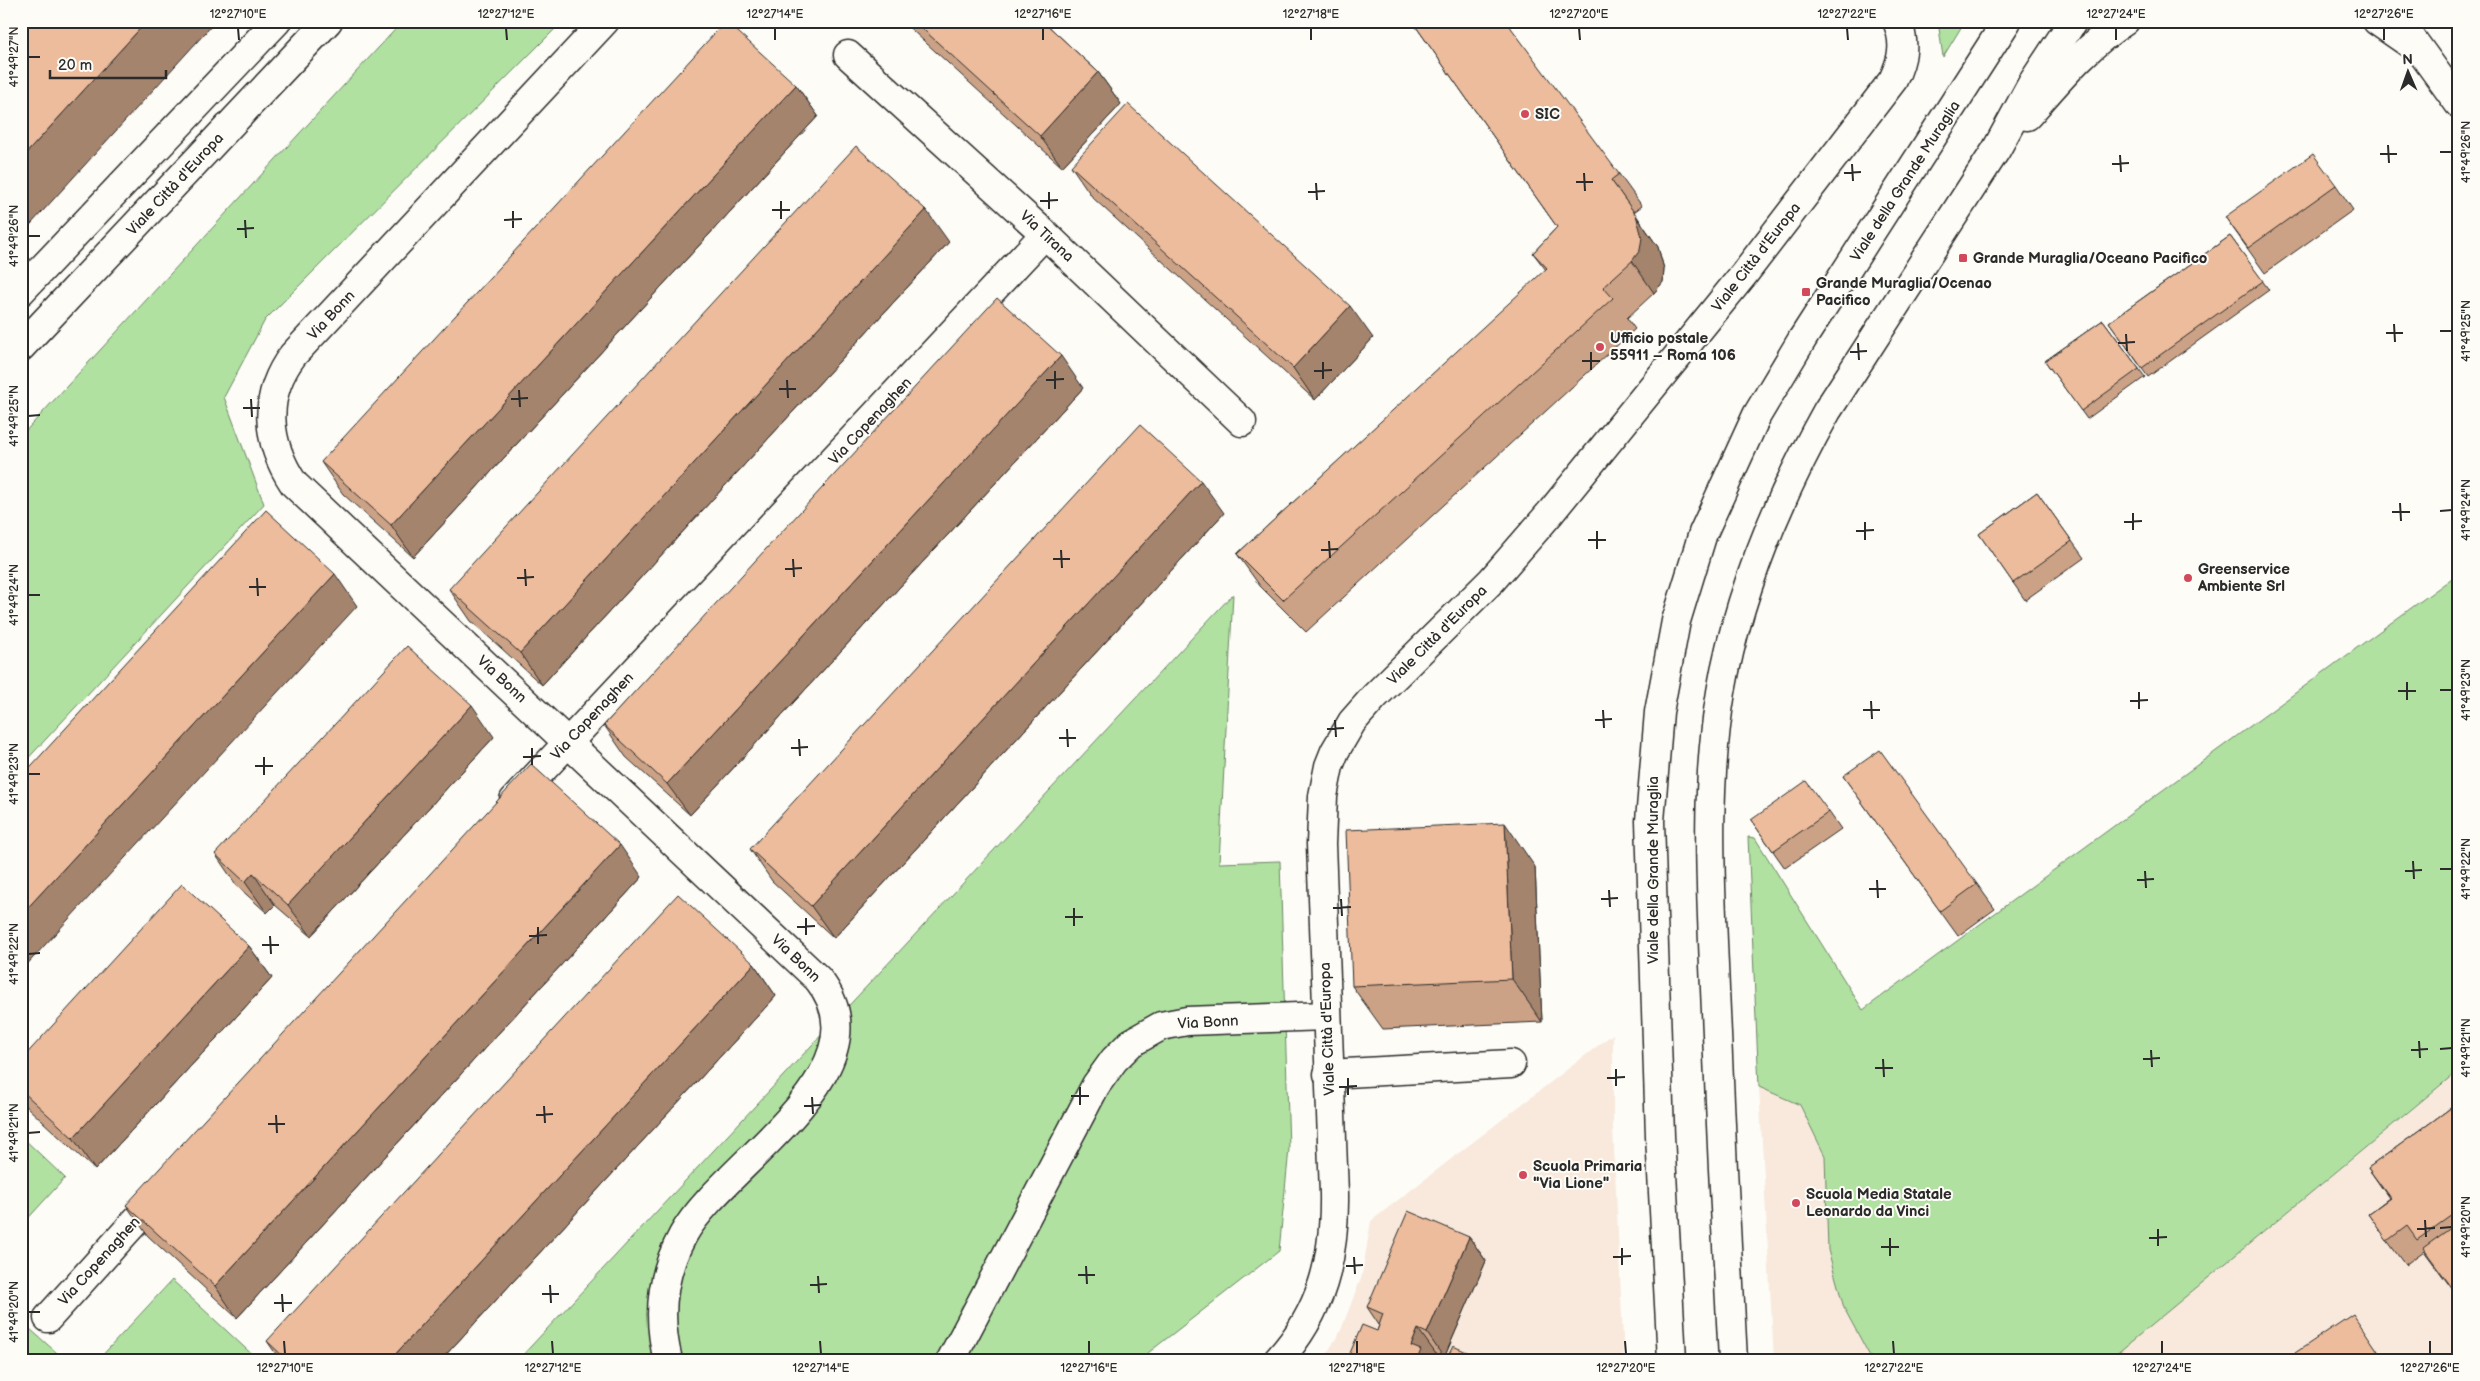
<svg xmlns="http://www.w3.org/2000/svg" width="2480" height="1381" viewBox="0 0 2480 1381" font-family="'Balsamiq Sans',sans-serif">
	<rect width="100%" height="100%" fill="#fdfcf7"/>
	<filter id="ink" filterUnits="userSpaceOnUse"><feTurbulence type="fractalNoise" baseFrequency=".02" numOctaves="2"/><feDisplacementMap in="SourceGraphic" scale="10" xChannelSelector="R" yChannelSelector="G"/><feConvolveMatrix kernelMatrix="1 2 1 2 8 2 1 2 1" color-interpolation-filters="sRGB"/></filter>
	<g filter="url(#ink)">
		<g fill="#f8e9dc">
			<polygon points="1613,1034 1613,1128 1624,1360 1323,1360 1341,1330 1362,1275 1371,1221"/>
			<polygon points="2459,1071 2459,1360 2109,1360"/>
			<polygon points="1759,1087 1800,1105 1825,1157 1828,1250 1844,1308 1872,1360 1774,1360"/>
		</g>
		<g fill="#b0e1a1" stroke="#6e8666">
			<polygon points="403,21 563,21 265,320 224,397 264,504 21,766 21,436"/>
			<polygon points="1938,21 1965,21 1943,57"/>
			<polygon points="2459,573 2459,1070 2109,1360 1872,1360 1844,1308 1828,1250 1825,1156 1800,1105 1759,1087 1748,837 1755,838 1863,1010"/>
			<polygon points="1233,594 1219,863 1280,861 1289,1149 1279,1251 1139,1360 518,1360"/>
			<polygon points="21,1136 65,1178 21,1226"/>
			<polygon points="172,1280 258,1360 98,1360"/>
			<polygon points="21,1321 65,1360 21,1360"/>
		</g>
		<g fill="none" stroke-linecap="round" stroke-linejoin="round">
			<g stroke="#2b2b2b" stroke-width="31">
				<g id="minor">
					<path d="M605,21L293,355C262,396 266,442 294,484L818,979C892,1071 722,1164 683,1235C661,1275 657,1317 668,1360"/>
					<polyline points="2377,21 2419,50"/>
					<polyline points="848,55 1045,234 1242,422"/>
					<path d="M2027,116C2058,81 2086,46 2125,21"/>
					<polyline points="21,291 277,21"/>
					<polyline points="21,347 328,21"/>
					<polyline points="514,800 1045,234"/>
					<polyline points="1328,1074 1511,1064"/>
					<polyline points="48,1318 161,1193"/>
					<polyline points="951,1360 1096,1085 1114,1060 1131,1043 1161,1026 1187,1021 1326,1016"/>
					<path d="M1278,1360C1322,1312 1335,1258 1334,1194L1321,844L1323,796L1329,766L1335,751L1352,722L1374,697L1492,580L1551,512L1744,274L1893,80C1903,59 1906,43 1897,21"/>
					<polyline points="1672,1360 1660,1136 1650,821 1659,712 1676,621 1703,533 1757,415 1803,338 2007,21"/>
					<path d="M1733,1360C1726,1236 1720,1113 1715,989C1711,890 1704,791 1721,692C1738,592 1778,499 1827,411L1996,150L2033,82L2073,21"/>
				</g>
			</g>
			<g stroke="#2b2b2b" stroke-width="31">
				<polyline id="major" points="2399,21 2459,104"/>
			</g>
			<use href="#minor" stroke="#fdfcf7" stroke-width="28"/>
			<use href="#major" stroke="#fdfcf7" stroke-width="28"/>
		</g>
		<g fill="#cba286" stroke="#2b2b2b">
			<polygon points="902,21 1043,21 1098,72 1121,104 1062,167"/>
			<polygon points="1412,21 1619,174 1642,206 1634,212 1658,247 1664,269 1663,282 1654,293 1627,318 1635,329 1306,632 1260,586 1237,554 1546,270 1533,253 1557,227"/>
			<polygon points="796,85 818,116 413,557 343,494 321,462"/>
			<polygon points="1071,166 1373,338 1315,400 1093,198"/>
			<polygon points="2336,185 2353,210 2265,273 2225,217"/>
			<polygon points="2230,236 2269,290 2148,377 2109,322"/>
			<polygon points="949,242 542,685 471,621 449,589"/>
			<polygon points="2103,320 2145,377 2087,419 2045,361"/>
			<polygon points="1083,388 690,815 626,757 604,725"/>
			<polygon points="2037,492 2084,558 2025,600 1979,534"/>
			<polygon points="1224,513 834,938 772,881 750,849"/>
			<polygon points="494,737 311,936 275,905 267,913 237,886 215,854"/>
			<polygon points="1843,776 1977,884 1995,909 1958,936"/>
			<polygon points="1829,812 1841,829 1785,868 1751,820"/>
			<polygon points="1535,867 1542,1022 1383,1029 1352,986"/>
			<polygon points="642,877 237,1318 148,1236 126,1205"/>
			<polygon points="249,946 272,978 95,1170 28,1108 21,1098 21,1060"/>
			<polygon points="754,964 776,996 441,1360 280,1360 267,1341"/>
			<polygon points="2459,1102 2459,1298 2424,1251 2405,1265 2386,1239 2368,1214 2389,1198 2368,1168"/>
			<polygon points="1469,1237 1486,1261 1444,1358 1436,1354 1433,1360 1347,1360 1377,1331 1379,1325 1367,1307"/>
		</g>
		<g fill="#a5846d" stroke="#2b2b2b">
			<polygon points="147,21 216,21 21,235 21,159"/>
			<polygon points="1098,72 1121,104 1062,167 1040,136"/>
			<polygon points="796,85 818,116 413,557 391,525"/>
			<polygon points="1611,180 1658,247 1664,269 1663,282 1654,293 1632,261"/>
			<polygon points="926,210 949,242 542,685 520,653"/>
			<polygon points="1350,306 1373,338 1315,400 1293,368"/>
			<polygon points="1061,356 1083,388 690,815 667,784"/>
			<polygon points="1201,481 1224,513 834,938 811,906"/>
			<polygon points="335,574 357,606 21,971 21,915"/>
			<polygon points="472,705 494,737 311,936 288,905"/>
			<polygon points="1505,823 1535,867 1542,1022 1512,979"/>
			<polygon points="620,845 642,877 237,1318 215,1286"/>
			<polygon points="253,873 275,905 267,913 245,882"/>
			<polygon points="249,946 272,978 95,1170 73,1138"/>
			<polygon points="754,964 776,996 441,1360 390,1360"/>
			<polygon points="1469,1237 1486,1261 1444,1358 1427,1333"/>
			<polygon points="1418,1329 1436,1354 1433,1360 1417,1360 1411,1346"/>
			<polygon points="1474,1355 1477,1360 1472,1360"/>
		</g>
		<g fill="#ecbc9c" stroke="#2b2b2b">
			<polygon points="21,21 147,21 21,159"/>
			<polygon points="726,21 796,85 391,525 321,462"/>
			<polygon points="914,21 1043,21 1098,72 1040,136"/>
			<polygon points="1412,21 1506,21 1619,174 1611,180 1636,215 1642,237 1640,250 1632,261 1603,287 1613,298 1283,600 1237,554 1547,268 1533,253 1557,227"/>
			<polygon points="1128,104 1350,306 1293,368 1071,166"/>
			<polygon points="856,146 926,210 520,653 449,589"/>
			<polygon points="2313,154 2336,185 2248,248 2225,217"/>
			<polygon points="2230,236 2263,281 2142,368 2109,322"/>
			<polygon points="997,298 1061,356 667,784 604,725"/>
			<polygon points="2103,320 2139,369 2081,411 2045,361"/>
			<polygon points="1140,425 1201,481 811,906 750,849"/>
			<polygon points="2037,492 2072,541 2013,583 1979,534"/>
			<polygon points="266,510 335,574 21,915 21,777"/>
			<polygon points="407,646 472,705 288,905 253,873 245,882 215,854"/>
			<polygon points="1880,750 1977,884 1940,911 1843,776"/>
			<polygon points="531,764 620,845 215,1286 126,1205"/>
			<polygon points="1806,781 1829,812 1773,851 1751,820"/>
			<polygon points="1505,823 1512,979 1352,986 1346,830"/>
			<polygon points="182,884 249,946 73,1138 21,1090 21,1060"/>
			<polygon points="678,894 754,964 390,1360 287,1360 267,1341"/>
			<polygon points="2459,1102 2459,1210 2417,1240 2407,1226 2387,1241 2368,1214 2390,1198 2368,1168"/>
			<polygon points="1408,1211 1469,1237 1427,1333 1418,1329 1411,1346 1421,1350 1417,1360 1347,1360 1362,1325 1377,1331 1383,1314 1367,1307"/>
			<polygon points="2459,1222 2459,1297 2423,1248"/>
			<polygon points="2353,1314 2384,1360 2295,1360 2292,1355"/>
			<polygon points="1453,1346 1474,1355 1472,1360 1446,1360"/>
		</g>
	</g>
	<path fill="none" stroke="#2b2b2b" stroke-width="2" d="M238,28L239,40M506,28L507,40M775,28V40M1043,28V40M1311,28V40M1579,28L1580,40M1847,28L1848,40M2116,28V40M2384,28V40M28,57H40M2388,145L2389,163M2440,152H2452M2380,154H2397M2120,155L2121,172M1852,164L1853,181M2112,164L2129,163M1584,173L1585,191M1844,173L1861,172M1576,182H1593M1316,183L1317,200M1049,192V209M1308,192L1325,191M781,201V219M1040,201L1058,200M772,210H790M513,211V228M245,220L246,238M504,220L522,219M237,229L254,228M28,236H40M2394,324L2395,342M2440,331H2452M2386,333H2403M2126,334L2127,351M1858,343L1859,360M2118,343L2135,342M1591,352V370M1850,352L1867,351M1582,361H1600M1323,362V379M1055,371V389M1314,371L1332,370M787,380L788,398M1046,380L1064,379M779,389H796M519,390L520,407M251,399L252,417M511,399L528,398M243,408H260M28,416L40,415M2400,503L2401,521M2440,511L2452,510M2392,512H2410M2133,513V530M1865,522V540M2124,522L2142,521M1597,531V549M1856,531L1874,530M1588,540H1606M1329,541L1330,558M1061,550L1062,568M1321,550L1338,549M793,559L794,577M1053,559H1070M525,569L526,586M785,569L802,568M257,578L258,596M517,578L534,577M249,587H266M28,595H40M2407,682V700M2440,690H2452M2398,691H2416M2139,692V709M1871,701L1872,719M2130,701L2148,700M1603,710L1604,728M1863,710H1880M1335,720L1336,737M1595,720L1612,719M1067,729L1068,747M1327,729L1344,728M1059,738H1076M799,739L800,756M532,748V765M791,748L808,747M264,757V775M523,757L541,756M255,766H273M28,774H40M2413,861L2414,879M2440,869H2452M2145,871L2146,888M2405,871L2422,870M1877,880L1878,898M2137,880L2154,879M1869,889H1886M1609,890L1610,907M1341,899L1342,916M1601,899L1618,898M1074,908V926M1333,908L1351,907M1065,917H1083M806,918V935M538,927V944M797,927L815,926M270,936L271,954M529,936L547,935M262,945H279M28,954L40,953M2419,1041L2420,1058M2440,1049L2452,1048M2151,1050L2152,1067M2411,1050L2428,1049M1883,1059L1884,1077M2143,1059L2160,1058M1875,1068H1893M1616,1069V1086M1348,1078V1095M1607,1078L1625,1077M1080,1087V1105M1339,1087L1357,1086M1071,1096H1089M812,1097L813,1114M544,1106L545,1123M804,1106L821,1105M276,1115L277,1133M536,1115L553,1114M268,1124H285M28,1133L40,1132M2425,1220L2426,1237M2440,1228L2452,1227M2158,1229V1246M2417,1229L2435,1228M1890,1238V1256M2149,1238L2167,1237M1881,1247H1899M1622,1248V1265M1354,1257L1355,1274M1613,1257L1631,1256M1086,1266L1087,1284M1346,1266L1363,1265M1078,1275H1095M818,1276L819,1293M550,1285L551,1303M810,1285L827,1284M282,1294L283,1312M542,1294H559M274,1303H292M28,1312H40M284,1341L285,1354M552,1341L553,1354M820,1341L821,1354M1089,1341V1354M1357,1341V1354M1625,1341L1626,1354M1893,1341L1894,1354M2162,1341V1354M2430,1341V1354"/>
	<g fill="#d1495b" stroke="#fdfcf7" stroke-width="2">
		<circle cx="1525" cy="114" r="5"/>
		<rect x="1958" y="253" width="10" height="10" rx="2.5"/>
		<rect x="1801" y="287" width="10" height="10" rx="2.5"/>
		<circle cx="1600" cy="347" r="5"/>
		<circle cx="2188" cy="578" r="5"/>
		<circle cx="1523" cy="1175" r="5"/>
		<circle cx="1796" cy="1203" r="5"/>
	</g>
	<g text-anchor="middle" stroke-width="4" stroke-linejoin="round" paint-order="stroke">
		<g font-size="15" font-weight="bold" fill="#2b2b2b" stroke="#fdfcf7" text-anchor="start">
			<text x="1535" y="119">SIC</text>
			<text x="1973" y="263">Grande Muraglia/Oceano Pacifico</text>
			<text x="1816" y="288">Grande Muraglia/Ocenao<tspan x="1816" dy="17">Pacifico</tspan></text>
			<text x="1610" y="343">Ufficio postale<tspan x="1610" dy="17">55911 – Roma 106</tspan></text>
			<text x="2198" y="574">Greenservice<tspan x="2198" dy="17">Ambiente Srl</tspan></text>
			<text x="1533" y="1171">Scuola Primaria<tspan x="1533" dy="17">"Via Lione"</tspan></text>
			<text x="1806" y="1199">Scuola Media Statale<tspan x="1806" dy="17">Leonardo da Vinci</tspan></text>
		</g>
		<g font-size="15" fill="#2b2b2b" stroke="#fdfcf7">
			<text transform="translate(1905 181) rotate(-57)" y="5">Viale della Grande Muraglia</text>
			<text transform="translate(175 184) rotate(-47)" y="5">Viale Città d'Europa</text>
			<text transform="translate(1047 236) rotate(43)" y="5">Via Tirana</text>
			<text transform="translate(1756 257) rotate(-52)" y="5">Viale Città d'Europa</text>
			<text transform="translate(331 315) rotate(-47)" y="5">Via Bonn</text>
			<text transform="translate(870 421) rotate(-47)" y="5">Via Copenaghen</text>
			<text transform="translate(1437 635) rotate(-45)" y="5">Viale Città d'Europa</text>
			<text transform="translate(502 679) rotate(43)" y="5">Via Bonn</text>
			<text transform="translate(592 716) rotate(-47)" y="5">Via Copenaghen</text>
			<text transform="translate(1653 870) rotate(-90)" y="5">Viale della Grande Muraglia</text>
			<text transform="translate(796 958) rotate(44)" y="5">Via Bonn</text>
			<text transform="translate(1208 1022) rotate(-3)" y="5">Via Bonn</text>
			<text transform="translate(1327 1029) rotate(-92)" y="5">Viale Città d'Europa</text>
			<text transform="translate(99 1261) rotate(-48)" y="5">Via Copenaghen</text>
		</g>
	</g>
	<rect width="2480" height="1381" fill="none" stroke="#fdfcf7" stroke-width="55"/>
	<g transform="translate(2408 72) rotate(358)" stroke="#fdfcf7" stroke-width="4" paint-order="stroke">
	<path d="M0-4L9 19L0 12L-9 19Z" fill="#2b2b2b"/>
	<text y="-8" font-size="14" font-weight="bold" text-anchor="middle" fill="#2b2b2b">N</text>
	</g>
	<path d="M50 70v8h116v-8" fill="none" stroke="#2b2b2b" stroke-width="2.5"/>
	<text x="58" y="70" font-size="15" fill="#2b2b2b" stroke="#fdfcf7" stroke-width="4" paint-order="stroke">20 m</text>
	<rect x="28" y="28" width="2424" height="1326" fill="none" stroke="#2b2b2b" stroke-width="2"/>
	<g font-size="12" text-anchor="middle" fill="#2b2b2b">
		<text x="238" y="18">12°27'10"E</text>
		<text x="506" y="18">12°27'12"E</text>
		<text x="775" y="18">12°27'14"E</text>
		<text x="1043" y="18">12°27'16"E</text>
		<text x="1311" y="18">12°27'18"E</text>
		<text x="1579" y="18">12°27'20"E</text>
		<text x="1847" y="18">12°27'22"E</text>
		<text x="2116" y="18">12°27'24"E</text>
		<text x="2384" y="18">12°27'26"E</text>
		<text transform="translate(14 57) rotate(-90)" y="4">41°49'27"N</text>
		<text transform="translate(2466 152) rotate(-90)" y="4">41°49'26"N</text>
		<text transform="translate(14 236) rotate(-90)" y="4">41°49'26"N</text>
		<text transform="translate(2466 331) rotate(-90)" y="4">41°49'25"N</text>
		<text transform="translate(14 416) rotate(-90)" y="4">41°49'25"N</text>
		<text transform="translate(2466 510) rotate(-90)" y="4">41°49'24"N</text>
		<text transform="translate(14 595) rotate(-90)" y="4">41°49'24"N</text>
		<text transform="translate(2466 690) rotate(-90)" y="4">41°49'23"N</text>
		<text transform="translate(14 774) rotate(-90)" y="4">41°49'23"N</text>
		<text transform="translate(2466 869) rotate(-90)" y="4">41°49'22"N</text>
		<text transform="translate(14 954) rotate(-90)" y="4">41°49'22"N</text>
		<text transform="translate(2466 1048) rotate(-90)" y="4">41°49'21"N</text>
		<text transform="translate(14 1133) rotate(-90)" y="4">41°49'21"N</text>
		<text transform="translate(2466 1227) rotate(-90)" y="4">41°49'20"N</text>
		<text transform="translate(14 1312) rotate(-90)" y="4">41°49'20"N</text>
		<text x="285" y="1372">12°27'10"E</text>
		<text x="553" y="1372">12°27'12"E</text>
		<text x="821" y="1372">12°27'14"E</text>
		<text x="1089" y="1372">12°27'16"E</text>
		<text x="1357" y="1372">12°27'18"E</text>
		<text x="1626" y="1372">12°27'20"E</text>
		<text x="1894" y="1372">12°27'22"E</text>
		<text x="2162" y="1372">12°27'24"E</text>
		<text x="2430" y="1372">12°27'26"E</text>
	</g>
</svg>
